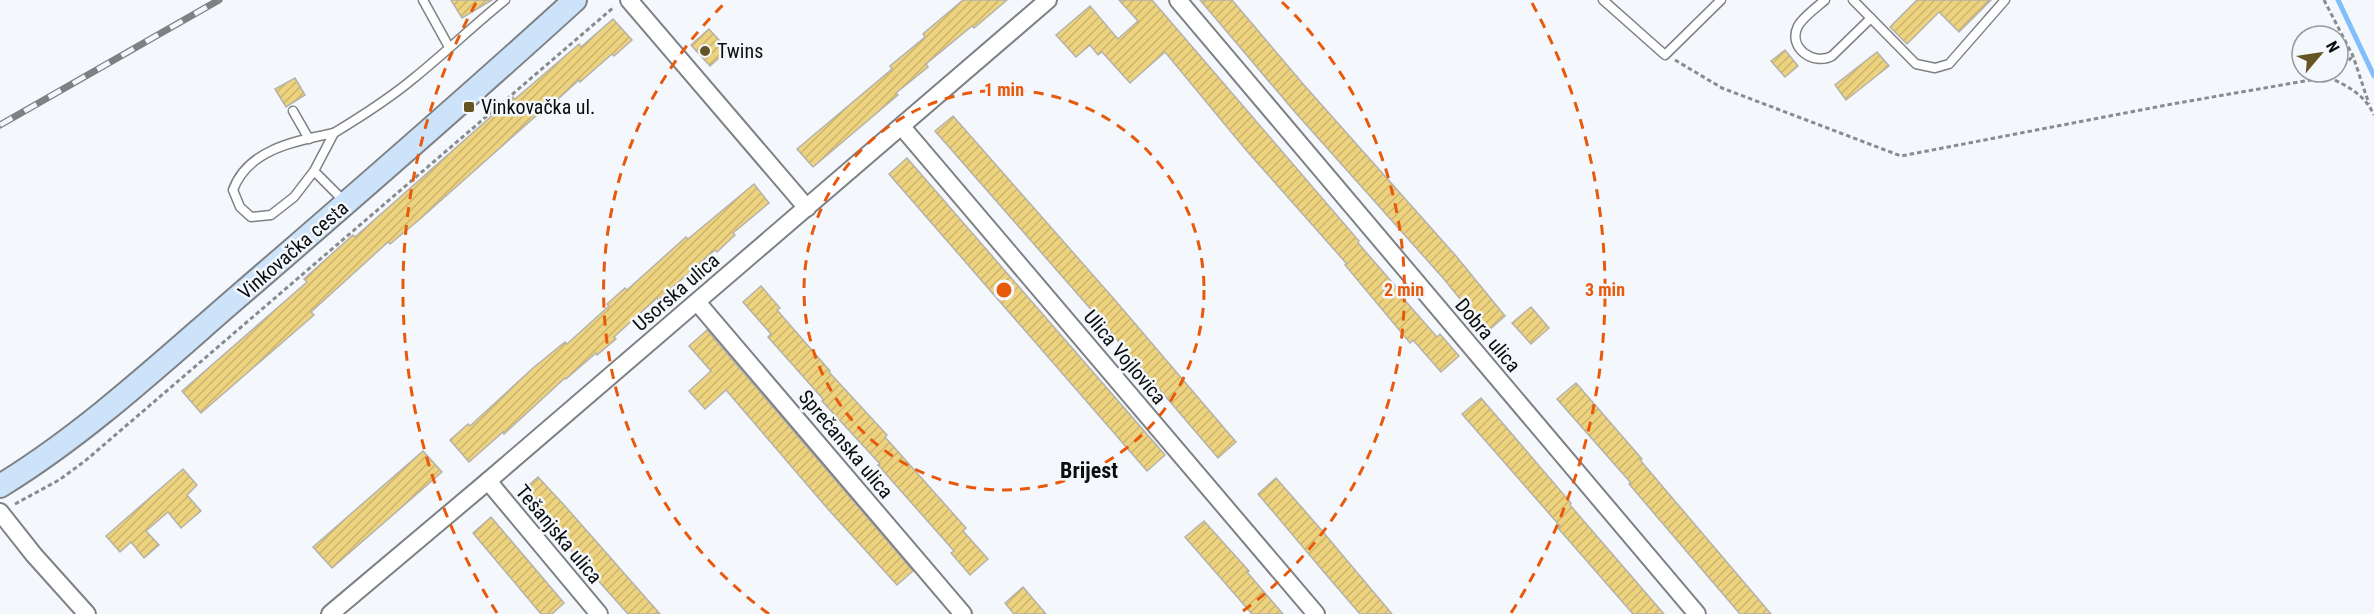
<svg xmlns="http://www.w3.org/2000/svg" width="2374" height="614" viewBox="0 0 2374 614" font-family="'Roboto Condensed',sans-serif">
	<defs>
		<pattern id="building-hatch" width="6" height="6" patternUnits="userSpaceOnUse" patternTransform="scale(1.5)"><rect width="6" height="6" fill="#eed37f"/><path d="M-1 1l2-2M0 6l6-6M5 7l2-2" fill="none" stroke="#cbb46d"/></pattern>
	</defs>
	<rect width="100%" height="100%" fill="#f4f8fc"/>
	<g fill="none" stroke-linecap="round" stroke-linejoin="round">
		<polyline stroke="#83befc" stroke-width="5" points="2338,0 2374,76"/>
	</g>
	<g fill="url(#building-hatch)" stroke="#b4b2ad" stroke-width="1.5">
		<polygon points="451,0 492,0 462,18"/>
		<polygon points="963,0 1007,0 974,28 972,26 926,64 928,67 896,93 898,95 813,167 797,149 892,69 890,66 925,37 923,34"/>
		<polygon points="1119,0 1152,0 1359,241 1358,243 1404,296 1402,297 1437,337 1440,334 1459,356 1441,372 1413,340 1410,343 1345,265 1346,263 1246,150 1165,52 1130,83 1102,52 1098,55 1090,45 1076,57 1056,35 1090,6 1118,39 1138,21"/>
		<polygon points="1200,0 1232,0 1304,85 1456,256 1505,316 1487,332 1443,278 1294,111"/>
		<polygon points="1917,0 1991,0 1959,32 1939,12 1907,44 1890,27"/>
		<polygon points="613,19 632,40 614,56 612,54 580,82 579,80 548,108 546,107 420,219 390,244 388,242 311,312 314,315 201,413 182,391 307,282 304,279 353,235 355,237 513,97 515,99 579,44 581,47"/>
		<polygon points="709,29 728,50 710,66 691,45"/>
		<polygon points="1785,50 1798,66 1785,77 1771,61"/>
		<polygon points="1877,52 1889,66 1846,100 1835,85"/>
		<polygon points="295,78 305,95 286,107 275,89"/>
		<polygon points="953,116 1114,299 1236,442 1218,458 1102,322 935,131"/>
		<polygon points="907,158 1165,455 1147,471 889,174"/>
		<polygon points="754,184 769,203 733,233 735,235 717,252 715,250 658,300 657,298 614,337 616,339 597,355 596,353 566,379 565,378 504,434 503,432 469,462 450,440 468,424 470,426 533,368 565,342 567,344 609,306 607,304 625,288 627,290 686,237 688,239"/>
		<polygon points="761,286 780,308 777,310 830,371 829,372 887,435 885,437 966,528 963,531 988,559 970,575 951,553 954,551 878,465 880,464 822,401 823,399 768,337 771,334 743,302"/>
		<polygon points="1531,307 1549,328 1531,344 1512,323"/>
		<polygon points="707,330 913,571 897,585 827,508 726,390 705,409 689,391 711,371 689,346"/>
		<polygon points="1576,383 1642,459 1640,460 1771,614 1740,614 1629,484 1631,483 1557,399"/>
		<polygon points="1481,398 1571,503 1570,505 1664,614 1633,614 1558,528 1560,526 1462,414"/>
		<polygon points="423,451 442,472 332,568 313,547"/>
		<polygon points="183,469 197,485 187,495 201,511 181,528 168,512 146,531 159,545 144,558 131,542 120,552 106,536"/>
		<polygon points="538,477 565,506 660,614 628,614 520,493"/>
		<polygon points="1276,478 1318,526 1392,614 1360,614 1329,578 1258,494"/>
		<polygon points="491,517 564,603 552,614 541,614 473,533"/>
		<polygon points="1204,521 1249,571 1247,572 1283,614 1252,614 1185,537"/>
		<polygon points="1023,587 1046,614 1014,614 1005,603"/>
	</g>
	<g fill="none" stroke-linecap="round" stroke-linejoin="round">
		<g stroke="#7e8185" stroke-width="11">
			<g id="service">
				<polyline points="423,0 449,47"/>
				<polyline points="1603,0 1665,55 1721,0"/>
				<path d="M1825,0C1817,7 1803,17 1798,26C1787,48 1814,66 1832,56L1871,18"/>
				<polyline points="1853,0 1916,64 1935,68 1949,64 2005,0"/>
				<polyline points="293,111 309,139"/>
				<path d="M334,133C362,116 389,99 414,78C445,53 474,25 505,0"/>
				<path d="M314,171L334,133C296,141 248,149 233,190L240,207L251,217L271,215L294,197L314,171L344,201"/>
			</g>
		</g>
		<g stroke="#7e8185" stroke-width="20">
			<g id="minor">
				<polyline points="629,0 807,208"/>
				<polyline points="1178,0 1697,614"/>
				<polyline points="902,127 1316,614"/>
				<polyline points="697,302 963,614"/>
				<polyline points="488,481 599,614"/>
				<polyline points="0,512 34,555 87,614"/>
				<polyline points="330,614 488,481 1048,0"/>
			</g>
		</g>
		<g stroke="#7e8185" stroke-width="26">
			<path id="secondary" d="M0,486C85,434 159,365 234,300C349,201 463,102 575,0"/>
		</g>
		<g stroke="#898c8e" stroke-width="3" stroke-dasharray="4.5 3" stroke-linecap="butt">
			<polyline points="2324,0 2353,56 2369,104"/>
			<polyline points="1675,60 1722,88 1901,156 2172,104 2328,77 2337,72"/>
			<polyline points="2338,71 2353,56"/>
			<path d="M2328,77C2348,86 2365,95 2374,115"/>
			<polyline points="15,504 59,480 85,461 614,7"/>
		</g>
		<use href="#service" stroke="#fff" stroke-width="8"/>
		<use href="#minor" stroke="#fff" stroke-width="16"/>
		<use href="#secondary" stroke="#cce3fa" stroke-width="22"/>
		<g stroke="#7e8184" stroke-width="7">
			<polyline id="rail" points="0,125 219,0"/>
		</g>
		<use href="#rail" stroke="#f4f8fc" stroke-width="4.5" stroke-dasharray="14" stroke-linecap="butt"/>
	</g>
	<g fill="none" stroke="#e8590c" stroke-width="3" stroke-dasharray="10 8">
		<circle cx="1004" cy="290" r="200"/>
		<path d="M769 614A400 400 0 0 1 726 2M1282 2A400 400 0 0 1 1239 614"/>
		<path d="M497 613A601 601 0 0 1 476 3M1532 3A601 601 0 0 1 1511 613"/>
	</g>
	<g fill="#655523" stroke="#f4f8fc" stroke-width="2">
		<circle cx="705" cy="51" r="6"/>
		<rect x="463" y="101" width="12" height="12" rx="3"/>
	</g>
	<g text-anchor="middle" stroke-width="5" stroke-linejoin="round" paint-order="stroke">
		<g font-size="20" fill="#0b0d0e" stroke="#f4f8fc" text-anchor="start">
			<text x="717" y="58">Twins</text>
			<text x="481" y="114">Vinkovačka ul.</text>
		</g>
		<g font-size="20" fill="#0b0d0e" stroke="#f4f8fc">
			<text transform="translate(293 250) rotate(-41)" y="7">Vinkovačka cesta</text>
			<text transform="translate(676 292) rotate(-41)" y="7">Usorska ulica</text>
			<text transform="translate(1488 335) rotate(50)" y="7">Dobra ulica</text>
			<text transform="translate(1125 357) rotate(50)" y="7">Ulica Vojlovica</text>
			<text transform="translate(846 444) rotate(50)" y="7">Sprečanska ulica</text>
			<text transform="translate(559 534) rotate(50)" y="7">Tešanjska ulica</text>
		</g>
		<g font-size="22" font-weight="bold" fill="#0b0d0e" stroke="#f4f8fc">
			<text x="1089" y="478">Brijest</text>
		</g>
	</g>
	<circle cx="1004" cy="290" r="9" fill="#e8590c" stroke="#f4f8fc" stroke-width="3"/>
	<g font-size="18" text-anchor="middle" font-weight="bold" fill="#e8590c" stroke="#f4f8fc" stroke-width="5" stroke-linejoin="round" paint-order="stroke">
		<text x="1004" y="96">1 min</text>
		<text x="1404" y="296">2 min</text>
		<text x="1605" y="296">3 min</text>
	</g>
	<g transform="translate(2320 54) rotate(61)"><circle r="28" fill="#f4f8fc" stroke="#979a9d" stroke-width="1.5"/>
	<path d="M0-4.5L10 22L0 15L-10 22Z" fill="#655523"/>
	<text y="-9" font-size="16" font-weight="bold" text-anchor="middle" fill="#0b0d0e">N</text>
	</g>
</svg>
